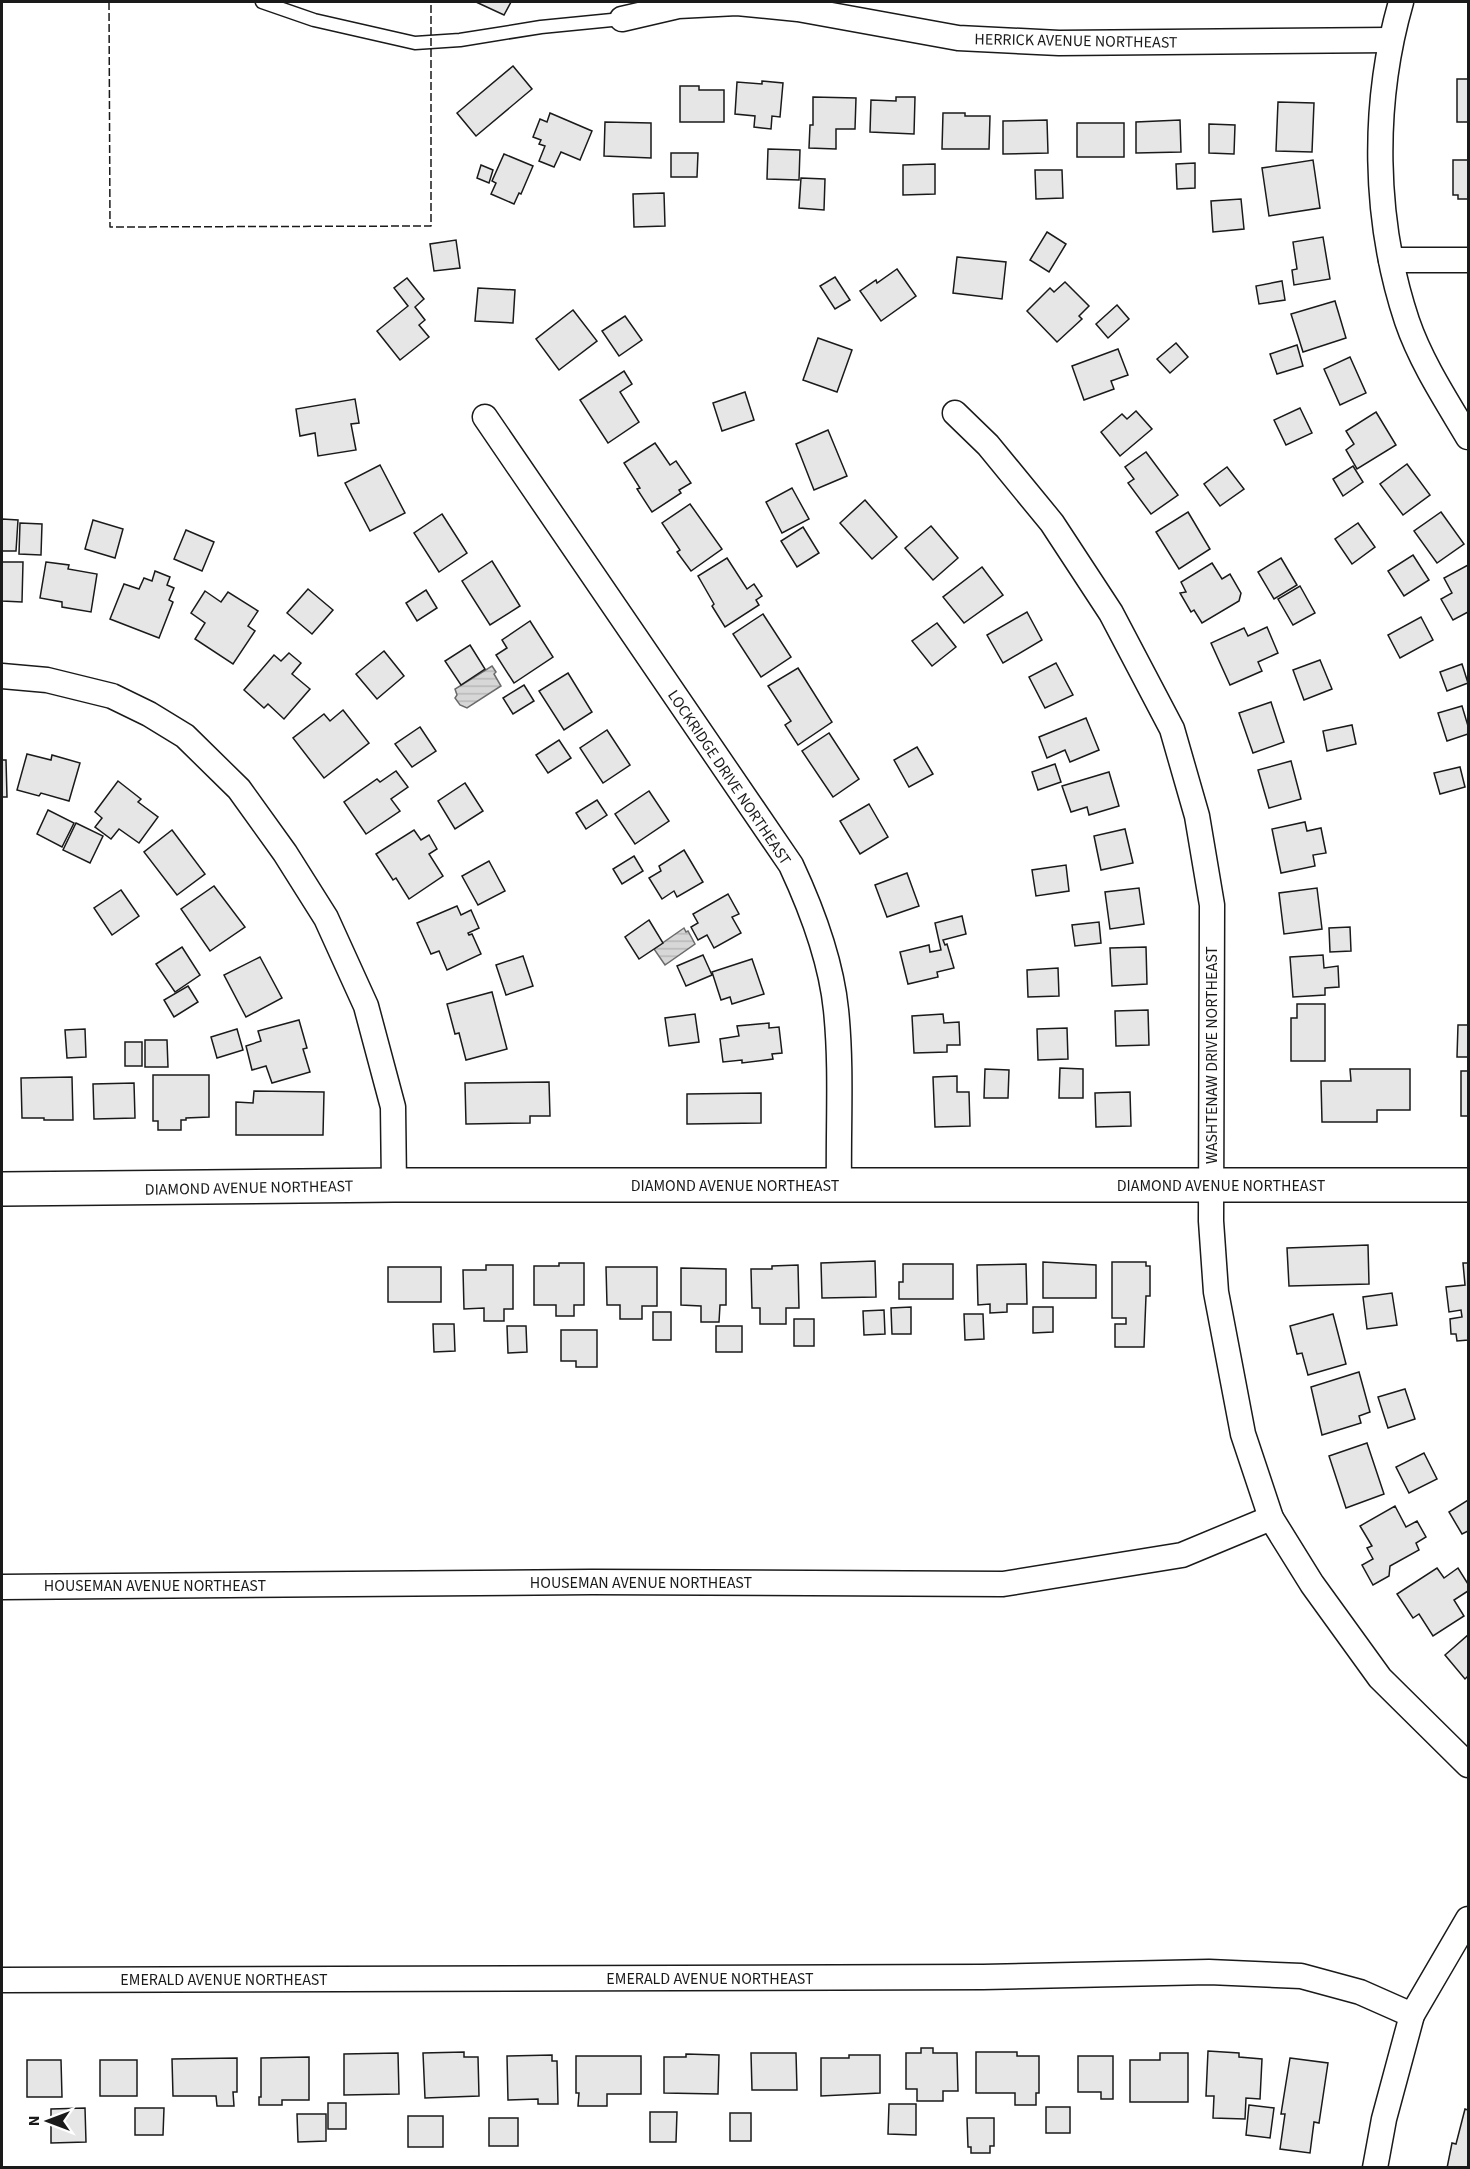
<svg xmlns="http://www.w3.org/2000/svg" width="1470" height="2169" viewBox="0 0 1470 2169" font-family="'Source Sans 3',sans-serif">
	<defs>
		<pattern id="water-rules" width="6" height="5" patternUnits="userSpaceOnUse" patternTransform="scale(1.5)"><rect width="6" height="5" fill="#d7d7d7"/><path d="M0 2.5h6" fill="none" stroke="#b8b8b8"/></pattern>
	</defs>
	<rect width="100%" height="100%" fill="#fff"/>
	<g fill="url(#water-rules)" stroke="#6a6a6a" stroke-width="1.5">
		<polygon points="492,666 496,672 494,674 501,686 467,708 460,705 455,698 457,695 455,689"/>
		<polygon points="684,928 686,932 688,931 695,944 665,965 654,949"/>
	</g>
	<g fill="#e6e6e6" stroke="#1a1a1a" stroke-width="1.5">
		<polygon points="476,2 511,2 504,15"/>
		<polygon points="513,66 532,89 476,136 457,113"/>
		<rect x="1457" y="79" width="11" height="43"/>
		<polygon points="762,81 783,83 780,117 772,116 771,129 754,127 755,116 735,114 737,82 762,84"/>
		<polygon points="680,86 699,86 699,90 724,90 724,122 680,122"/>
		<polygon points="813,97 856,98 855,129 836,129 836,149 809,148 810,125 813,125"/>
		<polygon points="896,97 915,97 914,134 870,132 871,100 896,101"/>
		<polygon points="1278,102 1314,103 1312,152 1276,151"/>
		<polygon points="550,113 592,131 580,160 561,152 554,167 539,161 545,146 539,144 541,140 533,137 540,119 547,122"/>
		<polygon points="943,113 965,113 965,116 990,116 989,149 942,149"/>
		<polygon points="1047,120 1048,153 1003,154 1003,121"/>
		<polygon points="1180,120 1181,152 1136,153 1136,122"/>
		<polygon points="605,122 651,123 651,158 604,156"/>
		<rect x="1077" y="123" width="47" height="34"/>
		<polygon points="1209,124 1235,125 1234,154 1209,153"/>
		<polygon points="768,149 800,150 799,180 767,179"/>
		<polygon points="671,153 698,153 697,177 671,177"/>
		<polygon points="504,154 533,166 521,194 519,193 514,204 491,194 496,183 492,181"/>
		<polygon points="1313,160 1320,208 1269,216 1262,168"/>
		<polygon points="1453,160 1468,160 1468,199 1458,199 1458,195 1453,195"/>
		<polygon points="1195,163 1195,188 1177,189 1176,164"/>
		<polygon points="935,164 935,194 903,195 903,165"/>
		<polygon points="481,165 493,170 489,183 477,178"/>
		<polygon points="1035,170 1062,170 1063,198 1036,199"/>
		<polygon points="801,178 825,179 824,210 799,208"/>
		<polygon points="664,193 665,226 634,227 633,194"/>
		<polygon points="1241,199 1244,229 1213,232 1211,201"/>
		<polygon points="1047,232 1066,244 1049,272 1030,260"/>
		<polygon points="1323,237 1330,279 1294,285 1292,270 1297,269 1293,242"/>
		<polygon points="456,240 460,268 434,271 430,244"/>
		<polygon points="957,257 1006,262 1002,299 953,293"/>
		<polygon points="897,269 916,296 881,321 860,291 876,280 877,283"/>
		<polygon points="835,277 850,300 835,309 820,286"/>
		<polygon points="407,278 424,299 415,307 425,320 419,325 429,337 400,360 377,331 408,306 394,288"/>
		<polygon points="1282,281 1285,300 1259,304 1256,286"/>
		<polygon points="1065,282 1089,306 1079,316 1082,319 1057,342 1027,311 1050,288 1054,292"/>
		<polygon points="478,288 515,290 513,323 475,321"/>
		<polygon points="1335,301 1346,338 1303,352 1291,314"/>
		<polygon points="1117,305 1129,319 1108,338 1096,324"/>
		<polygon points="573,310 597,341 559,370 536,339"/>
		<polygon points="625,316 642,340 619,356 602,331"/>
		<polygon points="818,338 852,350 837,392 803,380"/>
		<polygon points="1176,343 1188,357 1170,373 1157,359"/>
		<polygon points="1297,345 1303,366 1277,374 1270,354"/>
		<polygon points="1118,349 1128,375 1111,381 1114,389 1084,400 1072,366"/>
		<polygon points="1350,357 1366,393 1340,405 1324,369"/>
		<polygon points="624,371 632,384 620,392 639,422 608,443 580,400"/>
		<polygon points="745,392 754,420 722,431 713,403"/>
		<polygon points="355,399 359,423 351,424 356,450 318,456 315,433 300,436 296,409"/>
		<polygon points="1300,408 1312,433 1286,445 1274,420"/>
		<polygon points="1136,411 1152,429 1120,456 1101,432 1122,414 1127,419"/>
		<polygon points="1376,412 1396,445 1357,469 1346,450 1354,444 1346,431"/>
		<polygon points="828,430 847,476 814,490 796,444"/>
		<polygon points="655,443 670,465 676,461 691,483 679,490 681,493 652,512 637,489 640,488 624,463"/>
		<polygon points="1146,452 1178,495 1151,514 1128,483 1134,479 1125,467"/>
		<polygon points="1407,464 1430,495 1403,515 1380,484"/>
		<polygon points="380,465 405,513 370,531 345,483"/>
		<polygon points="1353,466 1363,482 1343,496 1333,479"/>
		<polygon points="1227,467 1244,489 1220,506 1204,484"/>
		<polygon points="792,488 809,519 782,533 766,502"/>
		<polygon points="865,500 897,537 872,559 840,523"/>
		<polygon points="690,504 722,549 691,571 677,552 680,550 662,523"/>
		<polygon points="1188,512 1210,549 1179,569 1156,532"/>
		<polygon points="1441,512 1464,544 1437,563 1414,531"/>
		<polygon points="442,514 467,553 439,572 414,533"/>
		<polygon points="2,519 18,520 16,551 2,551"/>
		<polygon points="93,520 123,529 115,558 85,549"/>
		<polygon points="20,523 42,524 41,555 19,554"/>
		<polygon points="1358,523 1375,547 1352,564 1335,539"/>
		<polygon points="931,526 958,558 933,580 905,548"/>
		<polygon points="803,527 819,553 797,567 781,541"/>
		<polygon points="186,530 214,542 202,571 174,559"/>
		<polygon points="1413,555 1429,580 1404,596 1388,571"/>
		<polygon points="727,558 747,589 754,584 762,596 756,600 759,605 725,627 712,606 714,604 698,576"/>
		<polygon points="1281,558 1297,585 1274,599 1258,572"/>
		<polygon points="492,561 520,606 490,625 462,581"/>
		<polygon points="2,562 23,562 22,602 2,601"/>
		<polygon points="46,562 69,565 68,569 97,574 91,612 62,607 62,602 40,598"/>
		<polygon points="1212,563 1222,579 1230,574 1241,593 1239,601 1202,623 1194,610 1191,612 1180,593 1186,592 1181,582"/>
		<polygon points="1468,565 1468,612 1453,620 1441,599 1452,593 1444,578"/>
		<polygon points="982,567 1003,595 964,623 943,597"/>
		<polygon points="155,571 170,577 167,585 174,588 169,600 173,602 159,638 110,619 124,584 139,589 144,578 152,581"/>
		<polygon points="1300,586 1315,613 1293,625 1278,599"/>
		<polygon points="308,589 333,610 312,634 287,613"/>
		<polygon points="426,590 437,608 417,621 406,603"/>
		<polygon points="205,591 221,602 228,592 258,611 248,626 255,631 233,664 195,639 205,623 191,613"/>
		<polygon points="1027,612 1042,640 1003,663 987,635"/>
		<polygon points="763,614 791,657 761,677 733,634"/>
		<polygon points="1421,617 1433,640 1400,658 1388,635"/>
		<polygon points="530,621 553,657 514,683 496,655 507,648 502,640"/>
		<polygon points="937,623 956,647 932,666 912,641"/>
		<polygon points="1267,627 1278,653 1258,662 1262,671 1230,685 1211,643 1244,628 1248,636"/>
		<polygon points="470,645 485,669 461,685 445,661"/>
		<polygon points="384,651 404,676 377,699 356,674"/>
		<polygon points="289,653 301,663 292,674 310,689 284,719 268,704 264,708 244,690 274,655 281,661"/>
		<polygon points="1320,660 1332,689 1304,700 1293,670"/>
		<polygon points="1056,663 1073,695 1045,708 1029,677"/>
		<polygon points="1462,664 1468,683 1447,691 1440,672"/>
		<polygon points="798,668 832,722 798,745 785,725 791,721 768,686"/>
		<polygon points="568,673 592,712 564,730 539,691"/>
		<polygon points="524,685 534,701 513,714 503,698"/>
		<polygon points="1271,702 1284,742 1253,753 1239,713"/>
		<polygon points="1462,706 1468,726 1468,734 1447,741 1438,713"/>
		<polygon points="343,710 369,743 324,778 293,738 324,714 330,721"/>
		<polygon points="1086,718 1099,750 1070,762 1065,750 1047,758 1039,737"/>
		<polygon points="1352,725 1356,744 1327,751 1323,731"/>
		<polygon points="420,727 436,751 412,767 395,744"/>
		<polygon points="607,730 630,765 603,783 580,748"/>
		<polygon points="829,733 859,779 833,797 802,751"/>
		<polygon points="559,740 571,758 548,773 536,755"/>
		<polygon points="917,747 933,774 909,787 894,760"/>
		<polygon points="27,754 51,760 52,755 80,763 69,801 41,793 39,796 17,790"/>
		<polygon points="2,760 6,760 7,797 2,797"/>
		<polygon points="1291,761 1301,799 1269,808 1258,770"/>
		<polygon points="1055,764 1061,782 1038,790 1032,772"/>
		<polygon points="1460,767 1465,787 1440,794 1434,773"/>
		<polygon points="396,771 408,787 391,799 400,811 366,834 344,802 377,779 380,782"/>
		<polygon points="1109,772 1119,806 1089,815 1087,807 1071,812 1062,786"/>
		<polygon points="118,781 141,799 138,802 158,817 139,843 119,829 111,839 95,827 102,818 95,812"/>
		<polygon points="465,783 483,811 455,829 438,801"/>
		<polygon points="649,791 669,821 635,844 615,814"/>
		<polygon points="597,800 607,815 586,829 576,813"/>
		<polygon points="869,804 888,837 860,854 840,821"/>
		<polygon points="48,810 74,823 62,847 37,834"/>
		<polygon points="1305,822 1307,831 1321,828 1326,853 1313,855 1315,866 1281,873 1272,829"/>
		<polygon points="76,823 103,836 90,863 63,850"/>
		<polygon points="1125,829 1133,863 1101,870 1094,836"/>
		<polygon points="172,830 205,874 177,895 144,852"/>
		<polygon points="414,830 421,840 429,835 437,849 429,854 443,876 409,899 396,878 393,880 376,854"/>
		<polygon points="684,850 703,882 677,897 674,891 662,899 649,878 661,871 659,866"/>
		<polygon points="634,856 643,871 622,884 613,869"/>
		<polygon points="489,861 505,891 478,905 462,876"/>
		<polygon points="1066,865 1069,891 1036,896 1032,870"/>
		<polygon points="907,873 919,906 887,917 875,885"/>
		<polygon points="214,886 245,927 210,951 181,909"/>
		<polygon points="1139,888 1144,924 1110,929 1105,892"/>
		<polygon points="1317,888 1322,929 1284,934 1279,893"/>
		<polygon points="121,890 139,916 112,935 94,908"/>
		<polygon points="728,894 739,914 732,917 741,933 714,948 707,935 698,940 691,927 698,923 693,914"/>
		<polygon points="457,906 461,915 471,910 479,928 468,933 469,935 472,934 481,954 447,970 439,951 431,954 417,923"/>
		<polygon points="962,916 966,934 943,940 945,945 947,944 954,968 937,972 938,977 908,984 900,952 929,945 930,952 941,950 935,923"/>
		<polygon points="649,920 663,943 639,959 625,937"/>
		<polygon points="1099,922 1101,943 1075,946 1072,925"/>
		<polygon points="1350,927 1351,951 1330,952 1329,928"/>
		<polygon points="182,947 200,975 175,992 156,964"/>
		<polygon points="1146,947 1147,984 1112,986 1110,948"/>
		<polygon points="703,955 712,975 686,986 677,966"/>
		<polygon points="1323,955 1324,968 1338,966 1339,987 1325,988 1325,995 1293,997 1290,957"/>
		<polygon points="523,956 533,986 506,995 496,965"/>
		<polygon points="260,957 282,998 246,1017 224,975"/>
		<polygon points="752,959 764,994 732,1004 730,997 721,1000 712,972"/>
		<polygon points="1058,968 1059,996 1028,997 1027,970"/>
		<polygon points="188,986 198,1002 174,1017 164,1000"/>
		<polygon points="492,992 507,1049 466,1060 459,1033 455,1034 447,1004"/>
		<polygon points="1297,1004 1325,1004 1325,1061 1291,1061 1291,1018 1297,1018"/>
		<polygon points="1148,1010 1149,1045 1116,1046 1115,1011"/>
		<polygon points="695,1014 699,1042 669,1046 665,1018"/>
		<polygon points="943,1014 944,1023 959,1022 960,1045 947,1045 947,1052 914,1053 912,1016"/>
		<polygon points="299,1020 307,1048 303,1049 310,1072 272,1083 266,1066 252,1070 246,1046 261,1041 258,1031"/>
		<polygon points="769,1023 769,1028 779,1027 782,1053 772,1054 773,1059 742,1063 742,1060 723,1062 720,1039 739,1036 737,1026"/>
		<polygon points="1458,1025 1468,1025 1468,1057 1457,1057"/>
		<polygon points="1067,1028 1068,1059 1038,1060 1037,1029"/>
		<polygon points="85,1029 86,1057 67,1058 65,1030"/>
		<polygon points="237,1029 243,1050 217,1058 211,1037"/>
		<polygon points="145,1040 167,1040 168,1067 145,1067"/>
		<rect x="125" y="1042" width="17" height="24"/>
		<polygon points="1060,1068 1083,1069 1083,1098 1059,1098"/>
		<polygon points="985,1069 1009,1070 1008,1098 984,1098"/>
		<polygon points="1350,1069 1410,1069 1410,1110 1377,1110 1377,1122 1322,1122 1321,1081 1351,1081"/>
		<rect x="1461" y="1071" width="7" height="45"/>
		<polygon points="153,1075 209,1075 209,1117 186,1118 186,1120 181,1120 181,1130 158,1130 158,1121 153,1121"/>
		<polygon points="957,1076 957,1092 969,1092 970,1126 935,1127 933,1077"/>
		<polygon points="72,1077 73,1120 44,1120 44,1118 22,1118 21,1078"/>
		<polygon points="549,1082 550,1116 530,1116 530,1123 466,1124 465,1083"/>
		<polygon points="134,1083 135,1118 94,1119 93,1084"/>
		<polygon points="254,1091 324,1092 323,1135 236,1135 236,1102 253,1103"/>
		<polygon points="1130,1092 1131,1126 1096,1127 1095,1093"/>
		<polygon points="761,1093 761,1123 687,1124 687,1094"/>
		<polygon points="1368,1245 1369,1284 1289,1286 1287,1248"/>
		<polygon points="875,1261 876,1297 822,1298 821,1263"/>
		<polygon points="1043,1262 1096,1265 1096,1298 1043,1298"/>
		<polygon points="1112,1262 1146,1262 1146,1266 1150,1266 1150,1296 1146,1296 1144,1347 1115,1347 1115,1324 1126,1324 1126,1318 1112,1318"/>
		<polygon points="559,1263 584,1263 584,1305 574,1305 574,1316 556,1316 556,1305 534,1305 534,1266 559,1266"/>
		<polygon points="1463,1263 1468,1263 1468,1340 1457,1341 1456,1334 1451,1334 1450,1319 1462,1317 1461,1310 1449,1312 1446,1287 1465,1285"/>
		<polygon points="903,1264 953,1264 953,1299 899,1299 899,1282 903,1282"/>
		<polygon points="1026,1264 1027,1304 1007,1304 1007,1312 990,1313 990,1304 978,1305 977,1265"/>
		<polygon points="486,1265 513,1265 513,1309 504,1309 504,1321 484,1321 484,1308 464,1309 463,1270 486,1270"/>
		<polygon points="798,1265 799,1308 786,1308 786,1324 760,1324 760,1308 752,1308 751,1269 772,1269 772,1266"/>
		<rect x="388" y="1267" width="53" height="35"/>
		<polygon points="606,1267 657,1267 657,1306 642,1306 642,1319 620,1319 620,1305 607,1305"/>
		<polygon points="681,1268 726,1269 726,1305 720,1305 719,1322 701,1322 701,1306 681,1305"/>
		<polygon points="1392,1293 1397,1325 1367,1329 1363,1297"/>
		<polygon points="911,1307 911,1334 892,1334 891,1308"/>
		<polygon points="1033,1307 1053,1307 1053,1332 1033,1333"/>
		<polygon points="884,1310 885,1334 864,1335 863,1311"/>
		<rect x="653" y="1312" width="18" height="28"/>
		<polygon points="964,1314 983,1314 984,1339 965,1340"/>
		<polygon points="1333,1314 1346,1364 1308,1375 1302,1353 1297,1354 1290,1326"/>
		<rect x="794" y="1319" width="20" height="27"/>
		<polygon points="433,1324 454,1324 455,1351 434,1352"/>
		<polygon points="507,1326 526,1326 527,1352 508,1353"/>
		<rect x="716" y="1326" width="26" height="26"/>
		<polygon points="561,1330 597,1330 597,1367 576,1367 576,1361 561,1361"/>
		<polygon points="1359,1372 1370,1412 1359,1416 1361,1423 1322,1435 1311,1387"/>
		<polygon points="1405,1389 1415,1419 1388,1428 1378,1397"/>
		<polygon points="1367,1443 1384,1494 1346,1508 1329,1456"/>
		<polygon points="1424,1453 1437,1479 1409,1493 1396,1467"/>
		<polygon points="1468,1500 1468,1531 1462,1534 1449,1512"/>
		<polygon points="1395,1506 1406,1527 1417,1521 1426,1537 1416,1543 1419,1550 1390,1566 1389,1576 1373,1585 1362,1565 1373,1559 1367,1548 1372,1546 1360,1526"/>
		<polygon points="1437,1568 1444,1578 1458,1568 1468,1584 1468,1591 1454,1600 1464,1616 1433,1636 1419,1614 1413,1618 1397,1594"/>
		<polygon points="1468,1635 1468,1676 1465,1679 1445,1655"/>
		<polygon points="921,2048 933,2048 933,2053 957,2053 958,2091 943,2091 943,2101 917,2101 917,2089 906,2089 906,2053 921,2053"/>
		<polygon points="1208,2051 1239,2053 1239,2057 1262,2059 1260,2099 1246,2098 1245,2119 1213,2118 1214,2096 1206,2096"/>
		<polygon points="464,2052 464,2057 478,2057 479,2096 425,2098 423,2053"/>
		<polygon points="976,2052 1017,2052 1017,2056 1039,2056 1039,2093 1036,2093 1036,2105 1015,2105 1015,2093 976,2093"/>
		<polygon points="398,2053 399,2094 344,2095 344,2054"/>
		<polygon points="751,2053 796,2053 797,2090 752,2090"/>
		<polygon points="1160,2053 1188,2053 1188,2102 1130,2102 1130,2060 1160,2060"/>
		<polygon points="686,2054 719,2055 718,2094 664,2093 664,2057 686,2057"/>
		<polygon points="552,2055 552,2061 557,2061 558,2104 538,2104 538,2099 508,2100 507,2056"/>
		<polygon points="849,2055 880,2055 880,2093 821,2096 821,2058 849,2058"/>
		<polygon points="576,2056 641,2056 641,2094 607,2094 607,2106 578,2106 579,2093 576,2093"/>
		<polygon points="1078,2056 1113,2056 1113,2099 1101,2099 1101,2092 1078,2092"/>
		<polygon points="309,2057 309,2100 282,2100 282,2105 259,2105 259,2097 261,2097 261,2058"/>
		<polygon points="237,2058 237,2092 233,2092 234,2106 217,2106 216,2096 173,2096 172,2059"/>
		<polygon points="1290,2058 1328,2063 1319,2123 1314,2122 1310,2153 1280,2149 1285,2114 1281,2114"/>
		<polygon points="27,2060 61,2060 62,2097 27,2097"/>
		<rect x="100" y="2060" width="37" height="36"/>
		<rect x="328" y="2103" width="18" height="26"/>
		<polygon points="889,2104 916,2104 916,2135 888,2134"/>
		<polygon points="1249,2105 1274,2108 1270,2138 1246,2135"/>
		<rect x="1046" y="2107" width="24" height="26"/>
		<polygon points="85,2108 86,2142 51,2143 51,2109"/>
		<polygon points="135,2108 164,2108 163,2135 135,2135"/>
		<polygon points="1465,2109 1468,2110 1468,2168 1447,2168 1452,2143 1456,2144"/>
		<polygon points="650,2112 677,2112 676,2142 650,2142"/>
		<rect x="730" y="2113" width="21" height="28"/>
		<polygon points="297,2114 326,2114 326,2141 298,2142"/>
		<rect x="408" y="2116" width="35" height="31"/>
		<rect x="489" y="2118" width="29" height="28"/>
		<polygon points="967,2118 994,2118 994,2146 990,2146 990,2153 971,2153 971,2147 968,2147"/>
	</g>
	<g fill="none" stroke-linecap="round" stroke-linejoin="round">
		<g stroke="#1a1a1a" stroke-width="15">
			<polyline id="lane" points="262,2 314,20 415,43 460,40 541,27 622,19"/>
		</g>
		<g stroke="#1a1a1a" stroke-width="27">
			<g id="street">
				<path d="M1401,2C1372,103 1373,219 1407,321C1421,362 1446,400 1468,437"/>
				<polyline points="622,19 678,6 737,3 798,9 958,38 1059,43 1390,40"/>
				<polyline points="1391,260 1468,260"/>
				<polyline points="955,413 988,445 1052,523 1111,613 1172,729 1197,816 1212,905 1211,1221 1216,1292 1243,1434 1271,1518 1312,1584 1380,1678 1468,1765"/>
				<path d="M485,417L791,865C812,910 831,960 836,1010C842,1068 838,1127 839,1185"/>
				<polyline points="2,676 47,680 112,696 149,714 185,736 239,789 285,853 326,918 366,1006 393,1107 394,1185"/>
				<polyline points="2,1587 592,1582 1003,1584 1182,1555 1271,1518"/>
				<polyline points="2,1980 983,1977 1209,1972 1301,1976 1360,1992 1412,2015"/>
				<polyline points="1375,2168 1384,2119 1412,2015 1468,1919"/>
			</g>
		</g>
		<g stroke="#1a1a1a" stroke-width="36">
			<polyline id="secondary" points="2,1189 394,1185 1468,1185"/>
		</g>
		<use href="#lane" stroke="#fff" stroke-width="12"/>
		<use href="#street" stroke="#fff" stroke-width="24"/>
		<use href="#secondary" stroke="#fff" stroke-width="33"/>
		<polyline stroke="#1a1a1a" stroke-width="1.5" stroke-dasharray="8 3" stroke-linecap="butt" points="109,2 110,227 431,226 431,2"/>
	</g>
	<g text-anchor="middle" stroke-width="4.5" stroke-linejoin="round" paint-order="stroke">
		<g font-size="16" fill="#1a1a1a" stroke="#fff">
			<text transform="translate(1076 40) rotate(1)" y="6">HERRICK AVENUE NORTHEAST</text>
			<text transform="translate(730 777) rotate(56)" y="6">LOCKRIDGE DRIVE NORTHEAST</text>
			<text transform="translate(1211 1055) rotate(-90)" y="6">WASHTENAW DRIVE NORTHEAST</text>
			<text x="735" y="1191">DIAMOND AVENUE NORTHEAST</text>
			<text x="1221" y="1191">DIAMOND AVENUE NORTHEAST</text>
			<text transform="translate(249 1187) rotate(-1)" y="6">DIAMOND AVENUE NORTHEAST</text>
			<text x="641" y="1588">HOUSEMAN AVENUE NORTHEAST</text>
			<text x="155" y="1591">HOUSEMAN AVENUE NORTHEAST</text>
			<text x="710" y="1984">EMERALD AVENUE NORTHEAST</text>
			<text x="224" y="1985">EMERALD AVENUE NORTHEAST</text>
		</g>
	</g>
	<rect width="1470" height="2169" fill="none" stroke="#1a1a1a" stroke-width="6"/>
	<g transform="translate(48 2121) rotate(270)" stroke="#ffffff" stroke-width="4.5" paint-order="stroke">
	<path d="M0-4.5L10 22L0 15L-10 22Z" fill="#1a1a1a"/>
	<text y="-9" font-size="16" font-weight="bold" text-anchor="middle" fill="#1a1a1a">N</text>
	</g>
</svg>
